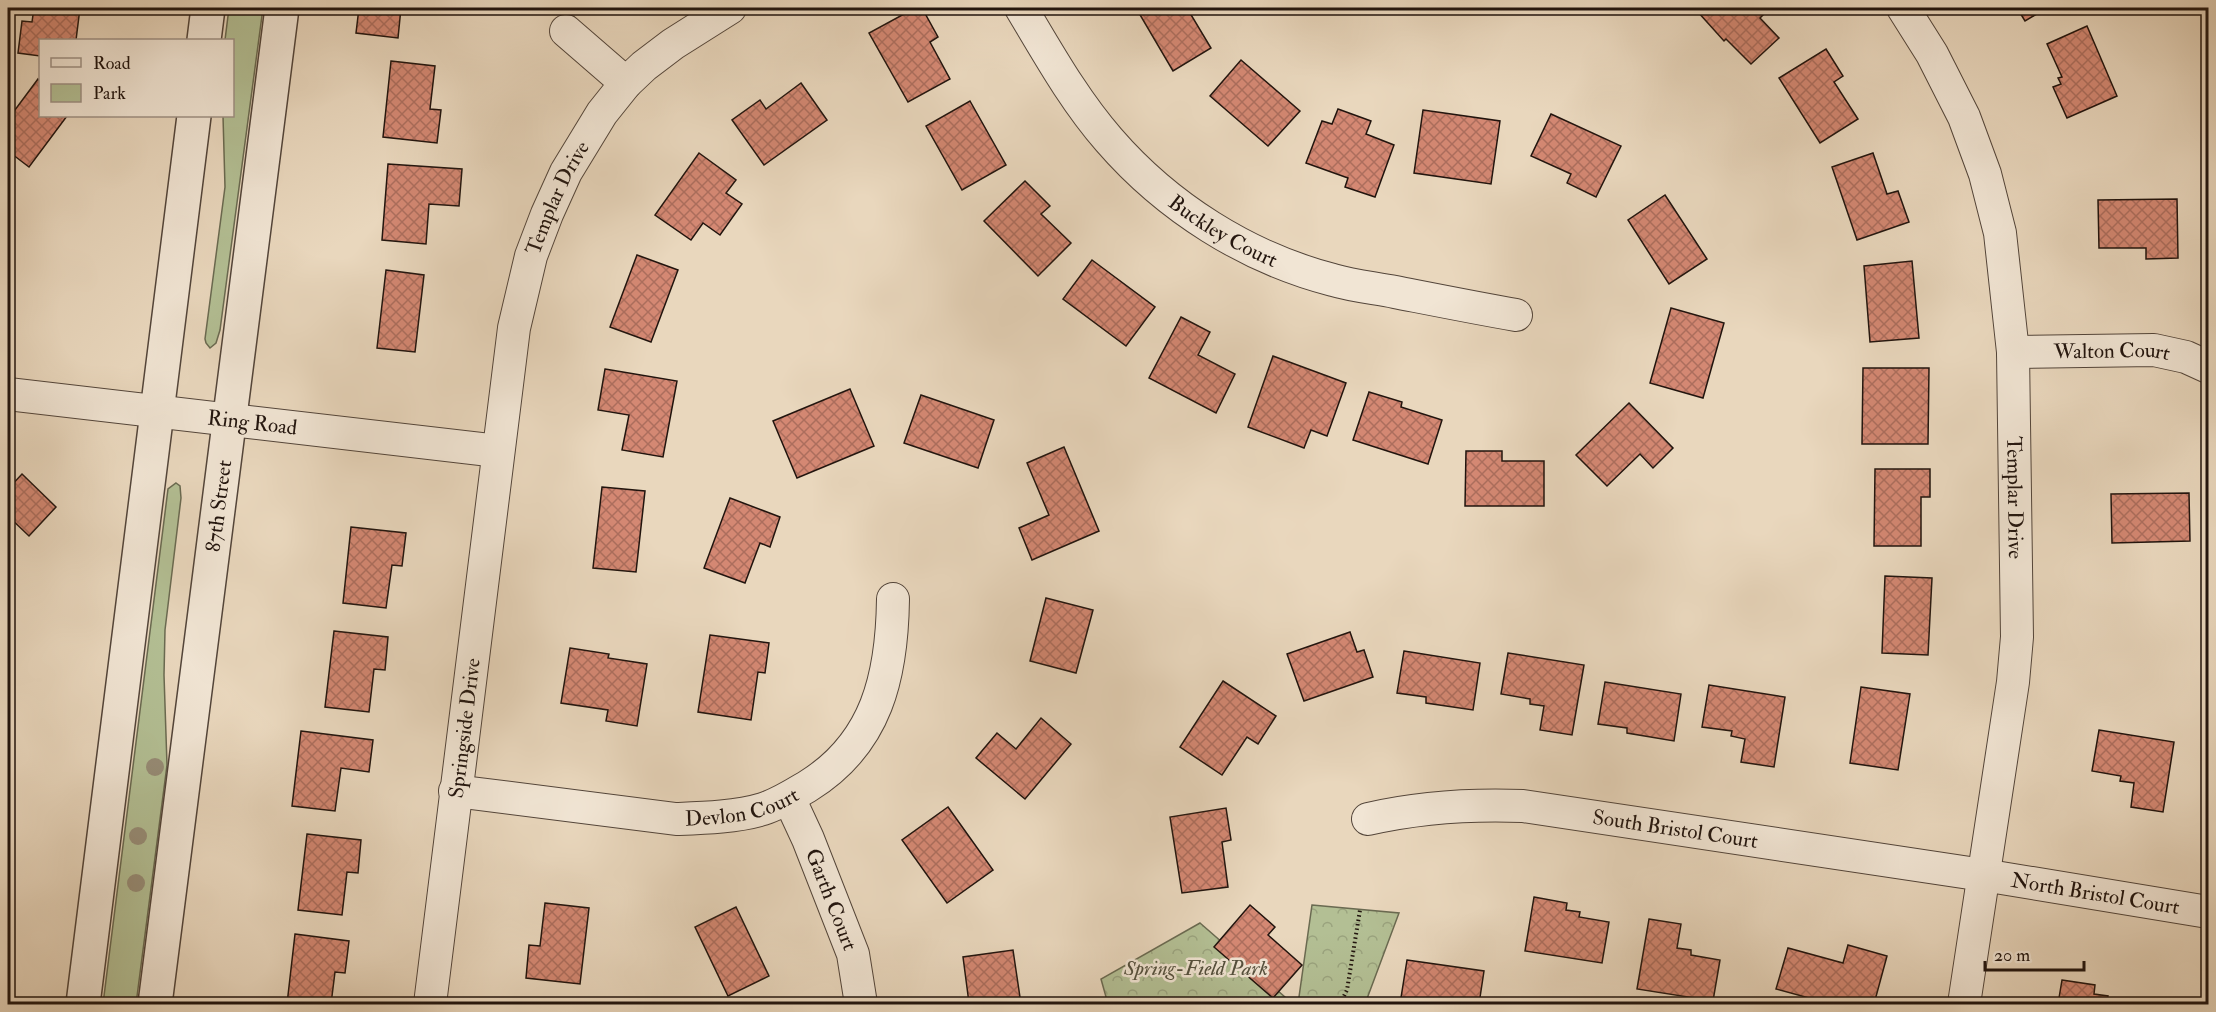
<svg xmlns="http://www.w3.org/2000/svg" width="2216" height="1012" viewBox="0 0 2216 1012" font-family="'IM FELL Double Pica',serif">
	<defs>
		<pattern id="forest-crowns" width="20" height="18" patternUnits="userSpaceOnUse" patternTransform="scale(1.5)"><rect width="20" height="18" fill="#b3bf94"/><path d="M2 6a3 3 0 1 1 6 0M12 15a3 3 0 1 1 6 0" fill="none" stroke="#9aa37e"/></pattern>
		<pattern id="building-cross-hatch" width="8" height="8" patternUnits="userSpaceOnUse" patternTransform="scale(1.5)"><rect width="8" height="8" fill="#d48873"/><path d="M0 0l8 8M0 8l8-8" fill="none" stroke="#ac6e5d"/></pattern>
	</defs>
	<rect width="100%" height="100%" fill="#e9d7bd"/>
	<filter id="stains"><feTurbulence type="fractalNoise" baseFrequency=".00333" numOctaves="4"/><feColorMatrix values="0 0 0 0 .2 0 0 0 0 .09 0 0 0 0 .02 0 0 0 .5 -.17"/></filter>
	<radialGradient id="worn" r=".72"><stop offset=".6" stop-color="#630" stop-opacity="0"/><stop offset="1" stop-color="#630" stop-opacity=".3"/></radialGradient>
	<g fill="#b3bf94" stroke="#6a6a51" stroke-width="1.5">
		<polygon points="229,8 263,8 220,330 216,343 210,348 206,343 205,339 225,187 223,116 232,116 232,40 225,40"/>
		<polygon points="176,483 180,486 181,498 165,630 164,675 167,765 136,1004 103,1004 168,489"/>
	</g>
	<g fill="url(#forest-crowns)" stroke="#6a6a51" stroke-width="1.5">
		<polygon points="1312,905 1399,913 1365,1004 1298,1004"/>
		<polygon points="1200,923 1293,1004 1108,1004 1101,979"/>
	</g>
	<g fill="url(#building-cross-hatch)" stroke="#21140e" stroke-width="1.5">
		<polygon points="34,8 80,8 76,40 40,40 40,56 18,53 22,21 32,22"/>
		<polygon points="359,8 401,8 398,38 356,33"/>
		<polygon points="915,8 922,8 938,37 930,42 950,79 908,102 869,33"/>
		<polygon points="1136,8 1187,8 1211,48 1173,71"/>
		<polygon points="1703,8 1757,8 1764,14 1760,18 1779,38 1751,64 1726,39 1724,41 1698,12"/>
		<polygon points="2017,8 2047,8 2025,21"/>
		<polygon points="2087,26 2117,96 2067,118 2053,87 2061,84 2058,78 2062,77 2047,44"/>
		<polygon points="1826,49 1843,76 1834,82 1858,119 1820,143 1779,78"/>
		<polygon points="1241,60 1300,111 1268,146 1210,96"/>
		<polygon points="391,61 435,66 430,109 441,110 437,143 383,137"/>
		<polygon points="38,79 40,81 40,116 67,116 29,167 8,151 8,111 12,114"/>
		<polygon points="801,83 827,120 764,165 732,120 760,100 766,109"/>
		<polygon points="970,101 1006,165 962,190 926,126"/>
		<polygon points="1338,109 1371,121 1366,134 1394,145 1375,197 1345,187 1348,178 1306,163 1322,121 1332,124"/>
		<polygon points="1423,110 1500,121 1491,184 1414,173"/>
		<polygon points="1551,114 1621,146 1596,197 1567,183 1571,174 1531,156"/>
		<polygon points="699,153 736,180 726,193 742,204 720,235 703,223 691,240 655,215"/>
		<polygon points="1873,153 1887,194 1898,191 1909,222 1857,240 1832,167"/>
		<polygon points="388,164 462,169 459,206 429,204 426,244 382,240"/>
		<polygon points="1025,181 1050,206 1041,214 1071,243 1038,276 984,221"/>
		<polygon points="1665,195 1707,259 1669,284 1628,220"/>
		<polygon points="2177,199 2178,258 2146,259 2146,248 2099,248 2098,200"/>
		<polygon points="637,255 678,270 651,342 610,327"/>
		<polygon points="1092,260 1155,307 1126,346 1063,299"/>
		<polygon points="1912,261 1919,338 1870,342 1864,266"/>
		<polygon points="386,270 424,275 415,352 377,348"/>
		<polygon points="1671,308 1724,323 1703,398 1650,383"/>
		<polygon points="1181,317 1210,332 1198,355 1235,374 1216,413 1149,378"/>
		<polygon points="1273,356 1346,383 1327,436 1311,430 1304,448 1248,427"/>
		<polygon points="1863,368 1929,368 1928,444 1862,444"/>
		<polygon points="605,369 677,381 663,457 622,450 629,415 598,410"/>
		<polygon points="850,389 874,446 797,478 773,421"/>
		<polygon points="1369,392 1402,402 1401,407 1442,420 1428,464 1353,440"/>
		<polygon points="921,395 994,420 978,468 904,443"/>
		<polygon points="1629,403 1673,448 1653,468 1640,454 1607,486 1576,455"/>
		<polygon points="1064,447 1099,531 1032,560 1019,528 1049,515 1027,463"/>
		<polygon points="1466,451 1502,451 1502,461 1544,461 1544,506 1465,506"/>
		<polygon points="1875,469 1930,469 1930,497 1921,497 1921,546 1874,546"/>
		<polygon points="22,474 56,507 29,536 8,516 8,489"/>
		<polygon points="602,487 645,491 636,572 593,568"/>
		<polygon points="2189,493 2190,541 2112,543 2111,494"/>
		<polygon points="730,498 780,517 770,547 760,543 745,583 704,568"/>
		<polygon points="351,527 406,533 402,566 392,565 386,608 343,603"/>
		<polygon points="1885,576 1932,578 1928,655 1882,653"/>
		<polygon points="1046,598 1093,610 1076,673 1030,661"/>
		<polygon points="334,631 388,637 385,670 374,669 369,712 325,707"/>
		<polygon points="1350,632 1357,652 1364,650 1373,677 1304,701 1287,654"/>
		<polygon points="710,635 769,643 765,673 758,672 751,720 698,712"/>
		<polygon points="570,648 609,654 608,658 647,664 637,726 606,721 608,710 561,703"/>
		<polygon points="1404,651 1480,663 1473,710 1426,703 1426,697 1397,693"/>
		<polygon points="1508,653 1584,665 1572,735 1540,730 1544,706 1530,704 1530,699 1501,694"/>
		<polygon points="1223,681 1276,716 1258,744 1247,737 1222,775 1180,747"/>
		<polygon points="1605,682 1681,694 1674,741 1627,733 1627,728 1598,724"/>
		<polygon points="1709,685 1785,697 1774,767 1741,762 1745,739 1731,736 1732,731 1702,727"/>
		<polygon points="1861,687 1910,694 1898,770 1850,763"/>
		<polygon points="1041,718 1071,744 1025,799 976,758 997,733 1016,749"/>
		<polygon points="2099,730 2174,742 2163,812 2131,807 2134,783 2120,781 2121,776 2092,771"/>
		<polygon points="301,731 373,740 369,772 341,768 335,811 292,806"/>
		<polygon points="948,807 993,870 947,903 902,840"/>
		<polygon points="1226,808 1231,840 1222,842 1228,887 1182,893 1170,817"/>
		<polygon points="307,834 361,840 358,873 347,872 342,915 298,910"/>
		<polygon points="1534,897 1567,903 1566,910 1580,912 1579,917 1609,922 1602,963 1525,951"/>
		<polygon points="545,903 589,908 580,984 526,978 529,945 540,946"/>
		<polygon points="1250,905 1275,927 1268,935 1302,965 1273,998 1214,947"/>
		<polygon points="736,907 769,976 728,996 695,927"/>
		<polygon points="1649,919 1681,924 1677,948 1691,950 1691,955 1720,960 1713,1001 1637,989"/>
		<polygon points="295,934 349,941 345,973 335,972 331,1004 287,1004"/>
		<polygon points="1848,945 1887,956 1874,1004 1831,1004 1776,989 1788,948 1843,963"/>
		<polygon points="1013,950 1021,1004 958,1004 969,1003 963,957"/>
		<polygon points="1407,960 1484,971 1479,1004 1400,1004"/>
		<polygon points="2062,980 2095,985 2094,994 2108,996 2107,1001 2128,1004 2058,1004"/>
	</g>
	<g fill="none" stroke-linecap="round" stroke-linejoin="round">
		<g stroke="#53453a" stroke-width="34">
			<g id="minor">
				<path id="s1" d="M1021,8C1048,53 1074,100 1109,140C1167,207 1247,258 1333,280C1353,286 1375,288 1395,292C1436,300 1476,308 1516,315"/>
				<path id="s2" d="M1903,8L1932,54L1964,117L1985,174L2000,233L2013,352L2017,637L2013,682L1964,1004"/>
				<polyline points="566,31 626,83"/>
				<path id="s3" d="M2013,352L2154,350L2186,357L2208,367"/>
				<path id="s4" d="M8,394L498,451"/>
				<path id="s5" d="M455,791L676,819C703,818 737,817 763,809C779,804 793,795 808,786C877,743 892,676 893,599"/>
				<path id="s6" d="M789,798L808,839L853,954L861,1004"/>
				<path id="s7" d="M1368,819C1420,807 1470,804 1523,806L1983,875L2208,912"/>
				<path id="s8" d="M430,1004L514,328L531,256L547,214L566,172L602,113L626,83L644,66L673,44L730,8"/>
			</g>
		</g>
		<g stroke="#53453a" stroke-width="36">
			<g id="tertiary">
				<polyline points="204,40 208,8"/>
				<polyline points="83,1004 194,116"/>
				<path id="s9" d="M155,1004L282,8"/>
			</g>
		</g>
		<polyline stroke="#21140e" stroke-width="4" stroke-dasharray="1.5 3" stroke-linecap="butt" points="1340,1004 1347,990 1360,910"/>
		<use href="#minor" stroke="#f1e5d4" stroke-width="32"/>
		<use href="#tertiary" stroke="#f1e5d4" stroke-width="33"/>
	</g>
	<g fill="#978d77">
		<circle cx="155" cy="767" r="9"/>
		<circle cx="138" cy="836" r="9"/>
		<circle cx="136" cy="883" r="9"/>
	</g>
	<g text-anchor="middle" stroke-width="5" stroke-linejoin="round" paint-order="stroke">
		<g font-size="21" fill="#21140e" stroke="#f1e5d4">
			<text dy="7" stroke="none"><textPath href="#s8" startOffset="819">Templar Drive</textPath></text>
			<text dy="7" stroke="none"><textPath href="#s1" startOffset="306">Buckley Court</textPath></text>
			<text dy="7" stroke="none"><textPath href="#s3" startOffset="99">Walton Court</textPath></text>
			<text dy="7" stroke="none"><textPath href="#s4" startOffset="246">Ring Road</textPath></text>
			<text dy="7" stroke="none"><textPath href="#s2" startOffset="512">Templar Drive</textPath></text>
			<text dy="7" stroke="none"><textPath href="#s9" startOffset="502">87th Street</textPath></text>
			<text dy="7" stroke="none"><textPath href="#s8" startOffset="278">Springside Drive</textPath></text>
			<text dy="7" stroke="none"><textPath href="#s5" startOffset="290">Devlon Court</textPath></text>
			<text dy="7" stroke="none"><textPath href="#s7" startOffset="310">South Bristol Court</textPath></text>
			<text dy="7" stroke="none"><textPath href="#s7" startOffset="735">North Bristol Court</textPath></text>
			<text dy="7" stroke="none"><textPath href="#s6" startOffset="110">Garth Court</textPath></text>
		</g>
		<g font-size="21" font-style="italic" fill="#54503d" stroke="#f1e5d4">
			<text x="1196" y="975">Spring-Field Park</text>
		</g>
	</g>
	<rect width="2216" height="1012" fill="none" stroke="#e9d7bd" stroke-width="30"/>
	<rect x="9" y="9" width="2198" height="994" fill="none" stroke="#21140e" stroke-width="3"/>
	<rect x="15" y="15" width="2186" height="982" fill="none" stroke="#21140e" stroke-width="1.5"/>
	<rect x="39" y="39" width="195" height="78" fill="#f1e5d4" stroke="#9e9185" stroke-width="1.5"/>
	<rect x="51" y="58" width="30" height="9" fill="#f1e5d4" stroke="#9e9185" stroke-width="1.5"/>
	<text x="93" y="69" font-size="18" fill="#21140e">Road</text>
	<rect x="51" y="84" width="30" height="18" fill="#b3bf94" stroke="#9e9185" stroke-width="1.5"/>
	<text x="93" y="99" font-size="18" fill="#21140e">Park</text>
	<path d="M1985 961v9h99v-9" fill="none" stroke="#21140e" stroke-width="3"/>
	<text x="1994" y="961" font-size="18" fill="#21140e" stroke="#f1e5d4" stroke-width="4.5" paint-order="stroke">20 m</text>
	<rect width="100%" height="100%" filter="url(#stains)"/>
	<rect width="100%" height="100%" fill="url(#worn)"/>
</svg>
